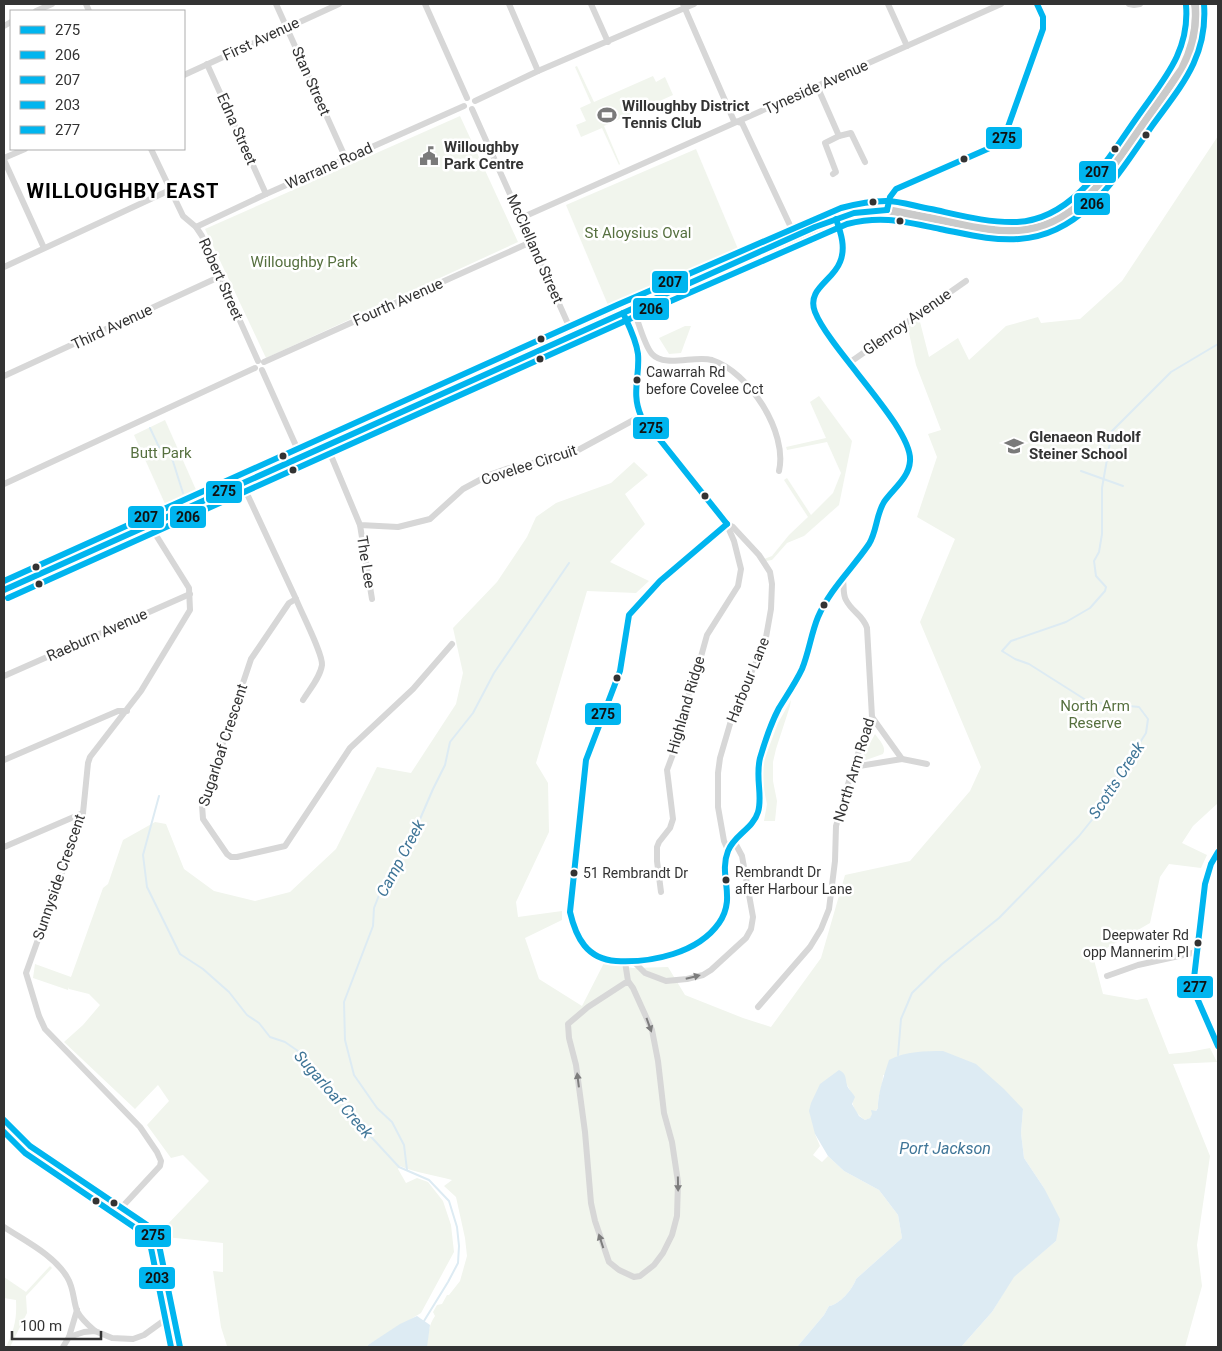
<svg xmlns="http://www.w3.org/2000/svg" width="1222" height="1351" viewBox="0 0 1222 1351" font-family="Roboto,sans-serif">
	<rect width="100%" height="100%" fill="#fff"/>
	<g fill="#f1f5ed">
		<polygon points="577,66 594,102 653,76 656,82 665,77 673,95 604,126 620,164 619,165 602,128 581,137 576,125 586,121 580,108 591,103 575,67"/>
		<polygon points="460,116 518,242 266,358 205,229"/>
		<path d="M1218,136V803L1193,826L1182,843L1207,855L1201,868L1169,864L1160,877L1150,923L1093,956L1103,994L1137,1000L1147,998L1169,1054L1189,1052L1210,1048L1217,1062L1173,1064L1210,1156L1197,1245L1202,1286L1185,1347H961L992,1312L1013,1277L1056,1241L1044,1188L1024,1158L1021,1133L1023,1109L883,1075C883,1087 877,1097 878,1108L870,1118L865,1120C847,1108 856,1098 847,1085L815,1134L820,1146L813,1155L822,1162L828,1156L844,1171L879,1190L898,1215L902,1238L856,1279C853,1289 839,1305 829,1306L824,1315L797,1347H427C427,1337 429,1324 435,1316L433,1312L437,1305L442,1304L447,1295H449L460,1281L467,1256L465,1238L456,1197L444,1186L452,1180C434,1175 417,1173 400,1166L398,1169L406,1183L417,1178L428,1182L443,1201L451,1225L454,1252L421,1313L368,1345V1347L227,1346L221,1327L213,1271L223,1272V1243L166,1237L164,1228L209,1181L183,1155L171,1158L147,1125L169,1101L158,1085L135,1109L64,1042L83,1025L100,1005L89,994L69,989V987L68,990L33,978L35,964L71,977L103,888L108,884L123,840L155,822L166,824L184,869L214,891L255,901L290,892L336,849L377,767L411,773L456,704L463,673L453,628L497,582L527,537L536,517L556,503L611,483L634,462L648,475L625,494L645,524L610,562L649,581L636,593L587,591L536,763L548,783L549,832L516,902L518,917L562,911V920L525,938L539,979L582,1006L604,963L633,968L668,967L685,995L743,1018L771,1027L821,958L845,875L910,861L970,791L981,767L920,622L955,539L917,517L937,457L928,434L941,430L916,365L909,333L906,328L919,318L929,357L958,338L969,360L1006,326L1038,317L1041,323L1080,319L1122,281Z"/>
		<polygon points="696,149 738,249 608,305 566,205"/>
		<polygon points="685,326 691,326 681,353 669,354 659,338"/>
		<polygon points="819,396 852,441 839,505 804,536 787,543 772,560 766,561 764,559 772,556 789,535 808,517 784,480 787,478 811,515 833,493 841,473 827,442 787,450 786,447 826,438 810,402"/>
		<polygon points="165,420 197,492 166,506 134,435"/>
		<polygon points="791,700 790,706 776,749 773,762 773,781 777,801 775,821 764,821 767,804 760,771 778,723"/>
		<path d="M875,734C879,740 887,747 883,754L866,760L864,759L863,756Z"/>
		<path d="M50,1266L52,1268L26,1296L27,1313L10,1347H6C14,1330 17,1320 16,1300L4,1298V1277L26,1292Z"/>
	</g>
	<g fill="#ddebf3">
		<path d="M943,1051L976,1064L1004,1089L1023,1109L1021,1133L1024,1158L1044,1188L1060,1219L1056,1241L1014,1277L992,1312L961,1347H797L824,1315L829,1306C839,1305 853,1289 856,1279L902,1238L898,1215L879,1190L844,1171L828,1156L815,1134L809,1111L811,1103L820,1084L839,1070C847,1074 845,1078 847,1085C848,1089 853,1093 855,1097L852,1104L859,1116L865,1120L870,1118L872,1114L871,1110L876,1111L878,1108C877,1096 885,1072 889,1060C906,1051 925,1051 943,1051Z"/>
		<polygon points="417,1316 430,1325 427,1347 368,1347 368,1345 400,1324"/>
	</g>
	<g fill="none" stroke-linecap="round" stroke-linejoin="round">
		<g stroke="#ddebf3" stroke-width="2">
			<polyline points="150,428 159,447 170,452 183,493"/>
			<polyline points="1081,471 1123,486"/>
			<polyline points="159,796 143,855 147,887 180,954 203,969 229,992 247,1015 259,1023 270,1037 285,1042 298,1051 325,1080 349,1113 399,1167 429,1180 449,1201 457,1227 459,1246 458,1263 448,1282 424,1321"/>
			<polyline points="898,1055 901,1019 912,993 942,964 999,918 1079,836 1095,816 1108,793 1146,733 1148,719 1139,707 1089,702 1029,664 1015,659 1002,651 1011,641 1066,622 1090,608 1105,591 1106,587 1096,576 1094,561 1099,552 1102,534 1102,488 1112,431 1171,372 1218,344"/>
			<polyline points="407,1170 404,1145 392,1122 377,1108 354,1075 345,1040 344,1002 373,926 374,908 385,880 396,867 414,833 433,789 445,765 450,742 473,713 494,673 569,563"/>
		</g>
		<g stroke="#d7d7d7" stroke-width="6">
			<polyline points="86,4 89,11"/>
			<polyline points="276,4 346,159"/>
			<polyline points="425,4 467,98"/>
			<polyline points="509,4 538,71"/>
			<polyline points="591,4 608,42"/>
			<polyline points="683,4 734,121 742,123 795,236"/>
			<polyline points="888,4 907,46"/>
			<polyline points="1129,4 1134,5 1140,4"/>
			<polyline points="36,11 52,4"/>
			<polyline points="4,26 11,22"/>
			<polyline points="207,64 266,194"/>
			<polyline points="184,75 339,4"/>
			<polyline points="817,86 839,136 825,143 836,172 833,174"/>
			<polyline points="475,101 538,71 694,4"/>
			<polyline points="472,109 573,335"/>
			<polyline points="839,136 851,133 865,162"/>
			<polyline points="151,149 183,216 196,227 202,236 258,361"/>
			<polyline points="4,158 25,149"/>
			<polyline points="4,160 44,248"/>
			<polyline points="887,210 890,197 896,189 992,147 1004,138 1043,29 1043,17 1037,4"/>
			<polyline points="521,218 1001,4"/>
			<polyline points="196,227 266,194 464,106"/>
			<polyline points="4,267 170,190"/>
			<path d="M633,308C638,320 644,345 652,354C665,368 695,355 712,360C749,372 788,432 779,471"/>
			<path d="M623,313C629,327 638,342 638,358C638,380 630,394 641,416L724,518L734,541L741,569L738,586L707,635L697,671L682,714L676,746L667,770L673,819L670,828L659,842L657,847V861L661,892"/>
			<polyline points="264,362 531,242"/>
			<polyline points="849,363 966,281"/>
			<polyline points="262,370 301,457"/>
			<polyline points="4,376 219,277"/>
			<polyline points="327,446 360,525 398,527 430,519 463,489 489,475 506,469 569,455 641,416"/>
			<polyline points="242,483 296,599 289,603 251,659 202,805 203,819 227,854 231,857 237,857 285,846 350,748 413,689 452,644"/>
			<polyline points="4,484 255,368"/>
			<path d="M727,524L660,581L629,615L620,671L586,760L570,912C575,937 584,958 613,961C635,963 671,956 690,947C701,942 712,932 719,923C740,897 718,875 728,850C734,835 753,830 758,813C763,798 755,782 758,768C762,750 769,730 776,714C784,698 795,684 802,668C809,651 811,632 819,614C831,587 853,567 869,543C877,531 876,516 883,504C897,482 922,469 905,439C894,423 884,408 872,392C860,377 813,320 813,304C813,286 830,280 838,267C847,253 841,233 836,219"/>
			<polyline points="727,524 733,527 759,555 770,572 772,584 771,609 765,643 735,707 720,758 718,773 718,807 724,841 728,850"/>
			<polyline points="360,525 372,599"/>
			<path d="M296,599C301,612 323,654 322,665C320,678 309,690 303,700"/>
			<polyline points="4,676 190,594"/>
			<polyline points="872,717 902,759 927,764"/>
			<polyline points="4,760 118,711 127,711"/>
			<polyline points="853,767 902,759"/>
			<polyline points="4,847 83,813"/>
			<polyline points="1218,852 1211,864 1205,884 1194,978 1197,998 1218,1046"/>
			<polyline points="633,961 645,973 666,981 687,979 703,975 711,970 746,938 751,929 753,917 742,856 734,841"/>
			<polyline points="625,962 628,981 633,988 652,1030 658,1061 664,1113 672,1142 678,1182 677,1216 672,1235 663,1253 654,1265 640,1276 634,1277 619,1270 609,1262 595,1221 591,1203 585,1132 576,1065 569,1038 568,1024 588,1007 628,981"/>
			<polyline points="1107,976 1138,965 1197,952"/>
			<path d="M758,1007L810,947L821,929L829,909L835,861L836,826L853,767L872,717L867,628C863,615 852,612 846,600C842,593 845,584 842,577"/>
			<polyline points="4,1120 30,1146 147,1225 159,1245 180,1347"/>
			<polyline points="122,1207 160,1166 161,1161 157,1152 140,1127 45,1029 39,1016 26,973 80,822 83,813 88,763 90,757 141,691 190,610 189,588 149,524"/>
			<path d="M4,1227C25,1241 54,1255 67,1277C74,1288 73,1300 77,1311C81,1319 88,1325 95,1331"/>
			<polyline points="69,1337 77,1310"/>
			<polyline points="63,1347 69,1337 84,1332 95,1331 112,1338 133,1339 144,1335 173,1314"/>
		</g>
		<path stroke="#cacaca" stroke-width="8" d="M4,590L621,313L844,216L860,212L887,210L994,230C1065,238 1094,193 1131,141C1148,117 1165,93 1182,69C1192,49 1198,27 1195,4"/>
		<g stroke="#fff" stroke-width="10">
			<g id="bus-1">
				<polyline points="887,210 890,197 896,189 992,147 1004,138 1043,29 1043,17 1037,4"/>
				<path d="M623,313C629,326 636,339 638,354C640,377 631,393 641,416L727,524"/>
				<path d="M727,524L660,581L629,615L620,671L586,760L570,912C576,938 587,959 616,961C652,963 698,953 719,923C737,897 718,876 728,851C734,835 753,829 758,812C763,796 755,778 760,758C765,741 771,723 779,708C787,695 796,682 802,669C809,652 811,634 818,617C830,589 852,569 869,544C877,531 876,515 884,502C893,489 909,478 910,461C913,428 830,350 815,312C806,289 833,281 840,262C846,248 841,233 836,219"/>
				<polyline points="4,590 815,227 854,213 887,210"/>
				<polyline points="4,1120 30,1146 147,1225 159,1245 180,1347"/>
			</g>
		</g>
		<g stroke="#fff" stroke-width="10">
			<path id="bus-2" d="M8,598L625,321L847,224C883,215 905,222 940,229C966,234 992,241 1019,239C1084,235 1119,173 1152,126C1181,86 1208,57 1204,4"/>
		</g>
		<g stroke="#fff" stroke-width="10">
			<path id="bus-3" d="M4,581L617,305L841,208C856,204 871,201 886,201C901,201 917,207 931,209C959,215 988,223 1017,222C1075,219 1108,158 1138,116C1163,80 1190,52 1186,5"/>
		</g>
		<g stroke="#fff" stroke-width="10">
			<polyline id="bus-4" points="4,1132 25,1153 140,1231 151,1248 171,1347"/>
		</g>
		<g stroke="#fff" stroke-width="10">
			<polyline id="bus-5" points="1218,852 1211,864 1205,884 1194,978 1197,998 1218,1046"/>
		</g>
		<use href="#bus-1" stroke="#00b5ef" stroke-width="6"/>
		<use href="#bus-2" stroke="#00b5ef" stroke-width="6"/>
		<use href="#bus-3" stroke="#00b5ef" stroke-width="6"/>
		<use href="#bus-4" stroke="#00b5ef" stroke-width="6"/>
		<use href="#bus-5" stroke="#00b5ef" stroke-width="6"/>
	</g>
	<defs><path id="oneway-solid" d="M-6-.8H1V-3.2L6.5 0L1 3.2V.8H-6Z" transform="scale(1.25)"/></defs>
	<g fill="#7d7d7d">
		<use href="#oneway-solid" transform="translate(693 977) rotate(-14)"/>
		<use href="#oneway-solid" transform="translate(649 1025) rotate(70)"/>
		<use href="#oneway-solid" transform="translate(578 1080) rotate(-97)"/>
		<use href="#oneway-solid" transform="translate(678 1184) rotate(89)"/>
		<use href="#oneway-solid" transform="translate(601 1241) rotate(-108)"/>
	</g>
	<defs>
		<g id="stadium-bare" transform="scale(1.5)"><path d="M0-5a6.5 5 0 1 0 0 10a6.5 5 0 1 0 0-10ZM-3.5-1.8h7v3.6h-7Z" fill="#7a7a7a" stroke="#fff" stroke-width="2.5" paint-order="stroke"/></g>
		<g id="civic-bare" transform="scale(1.5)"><path d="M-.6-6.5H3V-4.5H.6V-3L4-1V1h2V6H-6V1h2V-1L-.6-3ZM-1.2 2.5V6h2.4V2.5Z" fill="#7a7a7a" stroke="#fff" stroke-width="2.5" paint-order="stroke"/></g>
		<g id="school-bare" transform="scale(1.5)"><path d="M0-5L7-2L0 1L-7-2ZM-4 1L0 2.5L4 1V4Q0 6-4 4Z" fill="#7a7a7a" stroke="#fff" stroke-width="2.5" paint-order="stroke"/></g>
	</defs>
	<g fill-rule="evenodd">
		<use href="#stadium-bare" x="607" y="115"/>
		<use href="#civic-bare" x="429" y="156"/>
		<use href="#school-bare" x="1014" y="446"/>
	</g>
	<g fill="#333" stroke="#fff" stroke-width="2">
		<circle cx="1146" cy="135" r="4.5"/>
		<circle cx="1115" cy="149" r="4.5"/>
		<circle cx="964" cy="159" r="4.5"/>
		<circle cx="873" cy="202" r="4.5"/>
		<circle cx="900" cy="221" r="4.5"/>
		<circle cx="541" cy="339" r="4.5"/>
		<circle cx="540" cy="359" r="4.5"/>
		<circle cx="637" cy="380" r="4.5"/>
		<circle cx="283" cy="456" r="4.5"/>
		<circle cx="293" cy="470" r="4.5"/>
		<circle cx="705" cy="496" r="4.5"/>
		<circle cx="36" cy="567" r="4.5"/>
		<circle cx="39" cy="584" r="4.5"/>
		<circle cx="824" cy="605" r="4.5"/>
		<circle cx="617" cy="678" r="4.5"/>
		<circle cx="574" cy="873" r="4.5"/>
		<circle cx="726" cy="880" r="4.5"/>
		<circle cx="1198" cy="943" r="4.5"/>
		<circle cx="96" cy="1201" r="4.5"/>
		<circle cx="114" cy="1203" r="4.5"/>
	</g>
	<g text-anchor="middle" stroke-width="5" stroke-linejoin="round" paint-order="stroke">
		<g font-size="14" fill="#333" stroke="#fff" text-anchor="start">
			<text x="646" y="377">Cawarrah Rd<tspan x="646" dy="17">before Covelee Cct</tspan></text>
			<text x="735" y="877">Rembrandt Dr<tspan x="735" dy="17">after Harbour Lane</tspan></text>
			<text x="583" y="878">51 Rembrandt Dr</text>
			<text x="1189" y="940" text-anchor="end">Deepwater Rd<tspan x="1189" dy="17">opp Mannerim Pl</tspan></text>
		</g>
		<g font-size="15" fill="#333" stroke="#fff">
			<text transform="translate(261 39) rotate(-25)" y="5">First Avenue</text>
			<text transform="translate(311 81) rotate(66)" y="5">Stan Street</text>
			<text transform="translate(816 87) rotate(-24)" y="5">Tyneside Avenue</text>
			<text transform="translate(237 129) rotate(66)" y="5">Edna Street</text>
			<text transform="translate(329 166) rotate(-24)" y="5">Warrane Road</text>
			<text transform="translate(535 249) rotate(66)" y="5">McClelland Street</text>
			<text transform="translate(221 279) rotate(66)" y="5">Robert Street</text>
			<text transform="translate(398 302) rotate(-24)" y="5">Fourth Avenue</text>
			<text transform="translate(907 322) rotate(-35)" y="5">Glenroy Avenue</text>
			<text transform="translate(112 327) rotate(-25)" y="5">Third Avenue</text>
			<text transform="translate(529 465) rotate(-18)" y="5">Covelee Circuit</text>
			<text transform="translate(366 562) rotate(81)" y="5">The Lee</text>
			<text transform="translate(97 635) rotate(-24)" y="5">Raeburn Avenue</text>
			<text transform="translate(748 680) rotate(-68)" y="5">Harbour Lane</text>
			<text transform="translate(686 705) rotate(-74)" y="5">Highland Ridge</text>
			<text transform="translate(223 745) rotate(-72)" y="5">Sugarloaf Crescent</text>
			<text transform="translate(854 770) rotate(-73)" y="5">North Arm Road</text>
			<text transform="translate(59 877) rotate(-71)" y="5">Sunnyside Crescent</text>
		</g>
		<g font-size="15" font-weight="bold" fill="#333" stroke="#fff" text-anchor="start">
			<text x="622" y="111">Willoughby District<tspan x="622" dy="17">Tennis Club</tspan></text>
			<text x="444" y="152">Willoughby<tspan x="444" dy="17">Park Centre</tspan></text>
			<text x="1029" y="442">Glenaeon Rudolf<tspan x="1029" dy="17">Steiner School</tspan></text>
		</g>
		<g font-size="15" fill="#56703f" stroke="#fff">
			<text x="638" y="238">St Aloysius Oval</text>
			<text x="304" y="267">Willoughby Park</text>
			<text x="161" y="458">Butt Park</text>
			<text x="1095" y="711">North Arm<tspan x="1095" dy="17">Reserve</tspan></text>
		</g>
		<g font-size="16" font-style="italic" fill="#3f7597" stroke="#fff">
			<text transform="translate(1116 780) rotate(-57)" y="6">Scotts Creek</text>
			<text transform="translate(400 858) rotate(-62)" y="6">Camp Creek</text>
			<text transform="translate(334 1094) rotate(49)" y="6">Sugarloaf Creek</text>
			<text x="945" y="1154">Port Jackson</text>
		</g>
		<g font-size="20" font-weight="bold" letter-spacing="1" fill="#000" stroke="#fff">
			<text x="123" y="198">WILLOUGHBY EAST</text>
		</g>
	</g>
	<g stroke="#fff" stroke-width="2">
		<rect x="985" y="126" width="38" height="24" rx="5" fill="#00b5ef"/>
		<rect x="1078" y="160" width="39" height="24" rx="5" fill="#00b5ef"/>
		<rect x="1073" y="192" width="38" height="24" rx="5" fill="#00b5ef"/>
		<rect x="651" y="270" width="38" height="24" rx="5" fill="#00b5ef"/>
		<rect x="632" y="297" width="38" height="24" rx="5" fill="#00b5ef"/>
		<rect x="632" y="416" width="38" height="24" rx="5" fill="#00b5ef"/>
		<rect x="205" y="480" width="38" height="24" rx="5" fill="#00b5ef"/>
		<rect x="127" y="505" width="38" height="24" rx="5" fill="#00b5ef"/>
		<rect x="169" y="505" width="38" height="24" rx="5" fill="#00b5ef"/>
		<rect x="584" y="702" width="38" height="24" rx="5" fill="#00b5ef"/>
		<rect x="1176" y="975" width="38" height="24" rx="5" fill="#00b5ef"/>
		<rect x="134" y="1224" width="38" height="24" rx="5" fill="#00b5ef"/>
		<rect x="138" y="1266" width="38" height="24" rx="5" fill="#00b5ef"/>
	</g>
	<g font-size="14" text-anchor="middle" font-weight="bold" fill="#111">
		<text x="1004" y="143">275</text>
		<text x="1097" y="177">207</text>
		<text x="1092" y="209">206</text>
		<text x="670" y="287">207</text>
		<text x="651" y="314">206</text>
		<text x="651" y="433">275</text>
		<text x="224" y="496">275</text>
		<text x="146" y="522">207</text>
		<text x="188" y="522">206</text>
		<text x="603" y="719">275</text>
		<text x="1195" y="992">277</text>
		<text x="153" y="1240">275</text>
		<text x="157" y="1283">203</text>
	</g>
	<rect width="1222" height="1351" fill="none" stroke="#333333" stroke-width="10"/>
	<rect x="10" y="10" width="175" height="140" fill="#ffffff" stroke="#adadad"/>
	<rect x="20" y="26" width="25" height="8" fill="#00b5ef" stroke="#adadad"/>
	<text x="55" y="35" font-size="15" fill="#333333">275</text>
	<rect x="20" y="51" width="25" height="8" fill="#00b5ef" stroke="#adadad"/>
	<text x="55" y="60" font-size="15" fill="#333333">206</text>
	<rect x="20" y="76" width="25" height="8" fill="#00b5ef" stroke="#adadad"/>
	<text x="55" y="85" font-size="15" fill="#333333">207</text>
	<rect x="20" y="101" width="25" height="8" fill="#00b5ef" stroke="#adadad"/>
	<text x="55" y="110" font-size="15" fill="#333333">203</text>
	<rect x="20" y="126" width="25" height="8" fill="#00b5ef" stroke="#adadad"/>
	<text x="55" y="135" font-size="15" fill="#333333">277</text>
	<path d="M12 1331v8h89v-8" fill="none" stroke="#333333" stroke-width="2.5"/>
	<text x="20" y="1331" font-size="15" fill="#333333" stroke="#ffffff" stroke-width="4" paint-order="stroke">100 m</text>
</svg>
